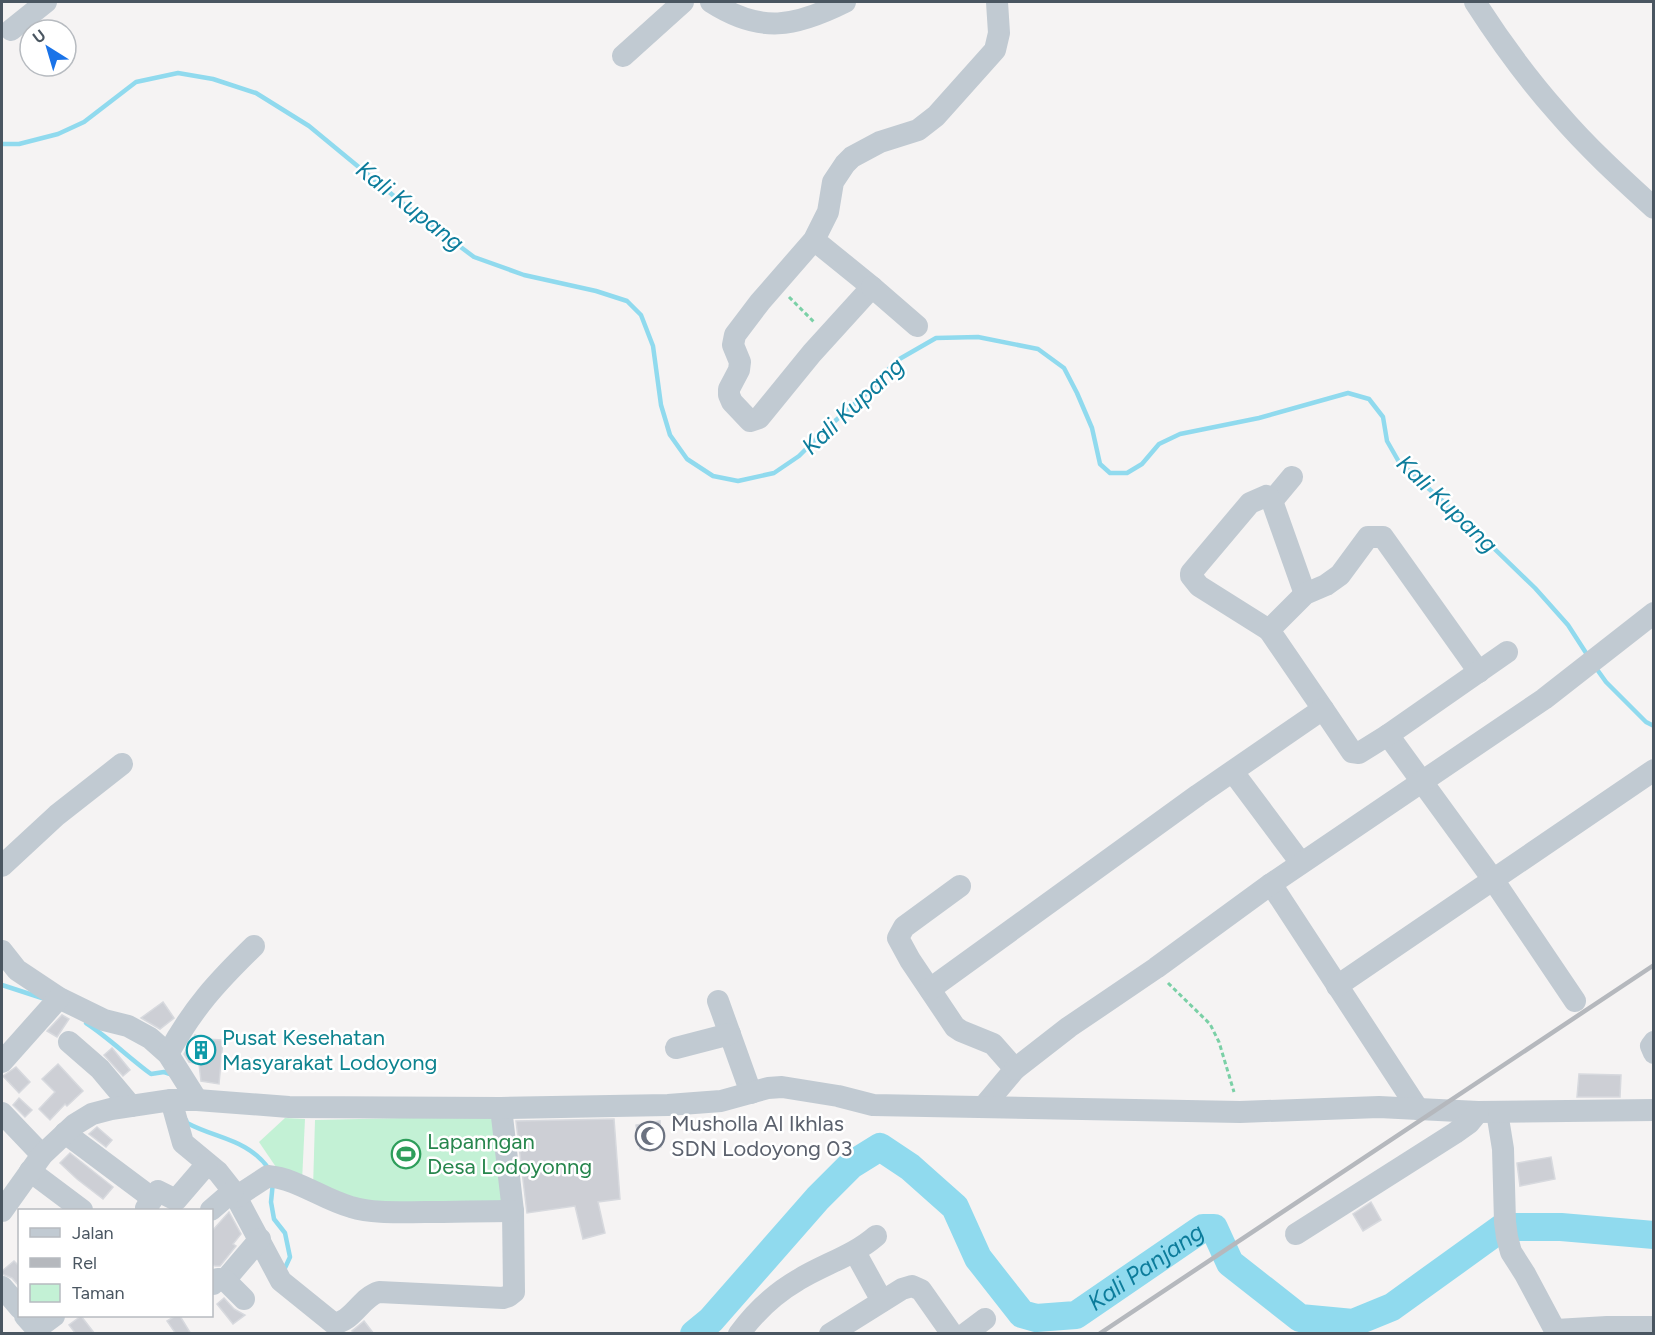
<svg xmlns="http://www.w3.org/2000/svg" width="1655" height="1335" viewBox="0 0 1655 1335" font-family="Figtree,sans-serif">
	<rect width="100%" height="100%" fill="#f5f3f3"/>
	<g fill="#c3f1d5">
		<polygon points="492,1116 505,1206 354,1202 313,1188 315,1120"/>
		<polygon points="285,1118 305,1119 302,1181 278,1170 259,1142"/>
	</g>
	<g fill="none" stroke-linecap="round" stroke-linejoin="round">
		<g stroke="#90daee" stroke-width="4.5">
			<polyline points="2,144 19,144 58,134 84,122 136,82 178,73 213,79 256,93 309,126 406,206 474,257 524,275 596,291 627,301 641,315 653,346 661,405 670,435 687,459 713,476 738,481 774,473 799,456 827,428 867,393 896,361 936,338 978,337 1038,349 1064,368 1077,393 1092,428 1100,464 1110,473 1127,473 1142,464 1159,444 1180,434 1259,418 1348,393 1369,399 1383,417 1387,441 1399,462 1475,530 1535,588 1568,625 1588,656"/>
			<polyline points="1596,668 1606,682 1646,722 1654,726"/>
			<polyline points="2,985 42,998"/>
			<path d="M86,1023C109,1038 128,1057 151,1074L164,1072L170,1074"/>
			<path d="M186,1120L187,1123C217,1139 248,1139 269,1169"/>
			<polyline points="273,1182 271,1202 274,1219 285,1233 290,1257 284,1270"/>
		</g>
		<path stroke="#90daee" stroke-width="28" id="s1" d="M694,1334L711,1320L818,1198L851,1165L880,1147L910,1167L955,1207L978,1258L1022,1314L1036,1318L1076,1315L1203,1228H1214L1230,1263L1300,1318L1353,1323L1392,1307L1503,1227H1561L1654,1235"/>
	</g>
	<g fill="#cdcfd5" stroke="#d7d9de" stroke-width="1.5">
		<polygon points="163,1002 174,1018 160,1029 141,1018"/>
		<polygon points="62,1015 69,1019 57,1037 47,1031"/>
		<polygon points="195,1035 203,1039 223,1040 219,1084 201,1081 199,1064 189,1062 184,1054"/>
		<polygon points="112,1048 130,1070 123,1076 104,1055"/>
		<polygon points="58,1064 83,1091 67,1106 65,1104 50,1120 39,1109 55,1092 42,1079"/>
		<polygon points="16,1067 30,1082 19,1093 3,1076"/>
		<polygon points="1579,1074 1621,1075 1620,1097 1577,1097"/>
		<polygon points="19,1098 32,1110 25,1117 13,1105"/>
		<polygon points="614,1119 620,1199 598,1202 605,1233 583,1239 575,1206 527,1213 516,1121"/>
		<polygon points="660,1121 661,1147 640,1149 636,1125"/>
		<polygon points="97,1127 112,1140 106,1147 89,1134"/>
		<polygon points="70,1153 113,1187 103,1199 77,1179 60,1163"/>
		<polygon points="1551,1157 1555,1179 1520,1186 1517,1163"/>
		<polygon points="1371,1202 1381,1220 1363,1231 1353,1214"/>
		<polygon points="229,1212 241,1234 233,1244 236,1246 220,1266 215,1266 212,1264 212,1231"/>
		<polygon points="14,1261 20,1267 20,1287 12,1278 2,1274 2,1271"/>
		<polygon points="224,1298 234,1309 245,1315 233,1324 217,1304"/>
		<polygon points="81,1316 95,1334 76,1334 69,1325"/>
		<polygon points="175,1316 180,1316 191,1334 176,1334 167,1321"/>
		<polygon points="364,1321 374,1334 354,1334 352,1331"/>
	</g>
	<g fill="none" stroke-linecap="round" stroke-linejoin="round">
		<g stroke="#7ad0a6" stroke-width="3" stroke-dasharray="4.5 3" stroke-linecap="butt">
			<polyline points="789,297 814,322"/>
			<polyline points="1168,983 1210,1024 1219,1042 1234,1092"/>
		</g>
		<g stroke="#c1cad2" stroke-width="22">
			<path d="M711,2C761,34 795,27 845,2"/>
			<path d="M1475,2C1500,41 1527,78 1558,113C1587,147 1621,178 1654,208"/>
			<polyline points="11,30 46,2"/>
			<polyline points="623,56 683,2"/>
			<polyline points="814,240 872,287 812,353 759,418 750,421 732,402 729,395 729,389 739,370 740,362 733,345 735,335 760,302 814,240 828,212 833,182 845,164 852,157 880,142 918,130 936,116 995,50 999,33 997,2"/>
			<polyline points="872,287 917,326"/>
			<polyline points="1272,501 1292,477"/>
			<polyline points="1269,630 1199,586 1191,576 1191,573 1250,503 1266,496 1272,501 1305,594"/>
			<polyline points="1323,709 1269,630 1305,594 1326,585 1340,575 1368,537 1383,537 1479,672"/>
			<polyline points="1388,735 1492,878 1575,1001"/>
			<polyline points="1233,772 1301,863"/>
			<polyline points="2,866 57,815 122,764"/>
			<polyline points="1271,884 1418,1109"/>
			<polyline points="960,886 904,927 898,938 910,960 955,1027 961,1031 993,1044 1015,1069 984,1106"/>
			<polyline points="2,951 17,970 59,998 104,1020 128,1026 150,1038 168,1054 197,1100"/>
			<polyline points="1337,986 1654,770"/>
			<polyline points="930,989 1198,795 1323,709 1352,752 1359,753 1388,735 1507,652"/>
			<polyline points="718,1001 751,1093"/>
			<polyline points="69,1042 100,1069 131,1106"/>
			<polyline points="1654,1042 1651,1046 1654,1053"/>
			<polyline points="676,1048 730,1034"/>
			<path d="M168,1054C193,1008 217,982 254,946"/>
			<polyline points="2,1062 59,998"/>
			<polyline points="1015,1069 1069,1027 1156,968 1271,884 1544,699 1654,613"/>
			<path d="M171,1100L183,1143L218,1172L233,1191L281,1281L333,1323C351,1324 361,1297 379,1292L503,1298L509,1296L514,1292L513,1211L501,1108"/>
			<polyline points="1497,1112 1503,1149 1505,1222 1507,1237 1511,1252 1525,1274 1557,1334"/>
			<polyline points="2,1113 42,1155"/>
			<polyline points="65,1133 152,1198"/>
			<polyline points="30,1171 82,1210"/>
			<path d="M236,1197L268,1176C298,1179 322,1199 351,1207C374,1214 401,1212 425,1212C454,1212 484,1211 513,1211"/>
			<polyline points="146,1208 158,1191 176,1200 207,1164"/>
			<polyline points="211,1210 233,1191"/>
			<polyline points="2,1211 42,1155 74,1125 92,1114 111,1109 171,1100 197,1100 289,1107 501,1108 668,1105 721,1101 768,1088 782,1087 838,1096 873,1105 1240,1112 1379,1107 1478,1112 1654,1110"/>
			<polyline points="1296,1234 1455,1133 1469,1123 1478,1112"/>
			<polyline points="855,1252 882,1301"/>
			<polyline points="225,1280 260,1239"/>
			<polyline points="213,1284 218,1279 225,1280 244,1299"/>
			<polyline points="2,1287 20,1308"/>
			<polyline points="25,1316 33,1325 39,1327 54,1316"/>
			<polyline points="1556,1330 1607,1327 1654,1327"/>
			<path d="M739,1334C755,1312 774,1294 798,1280C824,1264 853,1256 876,1236"/>
			<polyline points="830,1334 902,1289 912,1286 921,1290 952,1334"/>
			<polyline points="965,1334 985,1319"/>
		</g>
		<polyline stroke="#b5b8bd" stroke-width="4.5" points="1099,1334 1654,965"/>
	</g>
	<defs>
		<g id="building-ring" transform="scale(1.5)"><circle r="9.5" fill="#fff" stroke="#0f9aa8" stroke-width="1.5"/><path d="M-4-6H4V6H1V3H-1V6H-4ZM-2.5-4.3h1.7v1.8h-1.7ZM.8-4.3h1.7v1.8H.8ZM-2.5-1h1.7V.8h-1.7ZM.8-1h1.7V.8H.8Z" fill="#0f9aa8"/></g>
		<g id="mosque-ring" transform="scale(1.5)"><circle r="9.5" fill="#fff" stroke="#6b7280" stroke-width="1.5"/><path d="M3.5-4.9A6 6 0 1 0 3.5 4.9A5 5 0 1 1 3.5-4.9Z" fill="#6b7280"/></g>
		<g id="stadium-ring" transform="scale(1.5)"><circle r="9.5" fill="#fff" stroke="#2e9e5b" stroke-width="1.5"/><path d="M0-5a6.5 5 0 1 0 0 10a6.5 5 0 1 0 0-10ZM-3.5-1.8h7v3.6h-7Z" fill="#2e9e5b"/></g>
	</defs>
	<g fill-rule="evenodd">
		<use href="#building-ring" x="201" y="1050"/>
		<use href="#mosque-ring" x="650" y="1136"/>
		<use href="#stadium-ring" x="406" y="1154"/>
	</g>
	<g text-anchor="middle" stroke-width="5" stroke-linejoin="round" paint-order="stroke">
		<g font-size="22" fill="#0d838f" stroke="#fff" text-anchor="start">
			<text x="222" y="1045">Pusat Kesehatan<tspan x="222" dy="25">Masyarakat Lodoyong</tspan></text>
		</g>
		<g font-size="22" fill="#5b616d" stroke="#fff" text-anchor="start">
			<text x="671" y="1131">Musholla Al Ikhlas<tspan x="671" dy="25">SDN Lodoyong 03</tspan></text>
		</g>
		<g font-size="22" fill="#27864d" stroke="#fff" text-anchor="start">
			<text x="427" y="1149">Lapanngan<tspan x="427" dy="25">Desa Lodoyonng</tspan></text>
		</g>
		<g font-size="24" font-style="italic" fill="#0c7c9b" stroke="#fff">
			<text transform="translate(410 206) rotate(38)" y="8">Kali Kupang</text>
			<text transform="translate(853 406) rotate(-43)" y="8">Kali Kupang</text>
			<text transform="translate(1447 504) rotate(44)" y="8">Kali Kupang</text>
			<text dy="8" stroke="none"><textPath href="#s1" startOffset="628">Kali Panjang</textPath></text>
		</g>
	</g>
	<rect width="1655" height="1335" fill="none" stroke="#4a5661" stroke-width="6"/>
	<rect x="18" y="1209" width="195" height="108" fill="#ffffff" stroke="#b7bbc0" stroke-width="1.5"/>
	<rect x="30" y="1228" width="30" height="9" fill="#c1cad2" stroke="#b7bbc0" stroke-width="1.5"/>
	<text x="72" y="1239" font-size="18" fill="#4a5661">Jalan</text>
	<rect x="30" y="1258" width="30" height="9" fill="#b5b8bd" stroke="#b7bbc0" stroke-width="1.5"/>
	<text x="72" y="1269" font-size="18" fill="#4a5661">Rel</text>
	<rect x="30" y="1284" width="30" height="18" fill="#c3f1d5" stroke="#b7bbc0" stroke-width="1.5"/>
	<text x="72" y="1299" font-size="18" fill="#4a5661">Taman</text>
	<g transform="translate(48 48) rotate(323)"><circle r="28" fill="#ffffff" stroke="#b7bbc0" stroke-width="1.5"/>
	<path d="M0-4.5L10 22L0 15L-10 22Z" fill="#1a73e8"/>
	<text y="-9" font-size="16" font-weight="bold" text-anchor="middle" fill="#4a5661">U</text>
	</g>
</svg>
